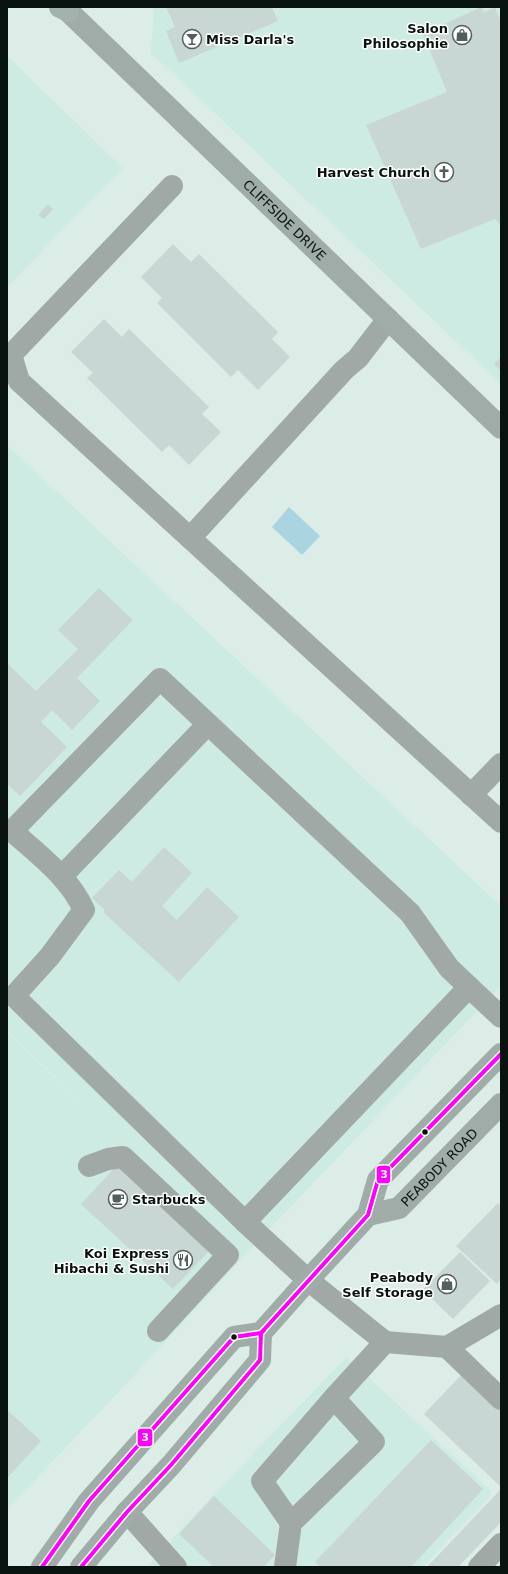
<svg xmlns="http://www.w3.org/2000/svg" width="508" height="1574" viewBox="0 0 508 1574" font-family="'DejaVu Sans',sans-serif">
	<rect width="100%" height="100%" fill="#dcede8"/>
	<g fill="#cdebe2">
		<polygon points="154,7 501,7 501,384 151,53"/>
		<polygon points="7,56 123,168 7,287"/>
		<polygon points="7,445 501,906 501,986 244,1256 142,1367 7,1510 7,1033 129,1147 7,1031"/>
		<polygon points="347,1357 490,1490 491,1496 423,1567 152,1567 149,1564 215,1493"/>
	</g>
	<polygon fill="#aad4e0" points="289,507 320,536 302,555 272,527"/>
	<g fill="#c8d6d4">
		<polygon points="166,7 272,7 278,21 179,63 166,31 175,27"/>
		<polygon points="481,7 484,12 495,8 501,23 501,225 495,219 421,249 366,125 447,92 423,34"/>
		<polygon points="48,204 53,209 44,219 38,215"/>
		<polygon points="173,244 191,262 199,254 278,332 272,339 290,357 258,390 238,370 231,377 157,303 162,298 141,277"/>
		<polygon points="104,319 122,337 129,329 209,407 202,414 221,432 189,465 169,445 162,452 87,378 93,373 71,352"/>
		<polygon points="501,357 501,371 494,364"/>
		<polygon points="99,588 133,620 77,678 100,701 72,730 52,710 41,722 67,747 20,796 7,784 7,663 36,691 78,649 58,630"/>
		<polygon points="164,847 192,873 162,906 177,920 207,887 239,917 179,982 103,912 105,910 92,898 119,870 132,882"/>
		<polygon points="120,1162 212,1248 173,1289 81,1204"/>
		<polygon points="498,1203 501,1205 501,1279 497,1284 456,1246"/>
		<polygon points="460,1252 490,1281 453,1319 423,1290"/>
		<polygon points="462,1374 501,1411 501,1487 424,1414"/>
		<polygon points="7,1410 41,1441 7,1478"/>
		<polygon points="431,1440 483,1489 411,1567 321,1567 315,1562"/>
		<polygon points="501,1489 501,1522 458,1567 427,1567"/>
		<polygon points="214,1496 275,1555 263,1567 214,1567 179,1534"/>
	</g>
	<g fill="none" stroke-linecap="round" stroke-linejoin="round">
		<g stroke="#a0a9a5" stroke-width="22">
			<polyline points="172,186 11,355 19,381 190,538"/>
			<polyline points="388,319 358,358 344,370 190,538 501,822"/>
			<polyline points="471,795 501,764"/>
			<polyline points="62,876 208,724"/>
			<polyline points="89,1166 108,1159 123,1157 228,1255 158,1331"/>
			<polyline points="245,1222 469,987 501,1017"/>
			<polyline points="385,1342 447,1347 501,1399"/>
			<polyline points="447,1347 501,1315"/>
			<polyline points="127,1512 176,1567"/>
			<polyline points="291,1523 262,1481 334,1398"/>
			<path d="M285,1567L291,1523L374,1442L334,1398L385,1342L308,1280L245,1222L14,996L50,956L84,910C69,877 39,855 12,831L160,679L410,913L449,968L469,987"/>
			<polyline points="479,1567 501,1544"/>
		</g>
		<g stroke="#a0aca7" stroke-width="22">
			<path id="s1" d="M68,11L501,428"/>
			<path id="s2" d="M368,1215L399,1208L501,1104"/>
			<polyline points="42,1567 89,1501 234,1337 261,1333"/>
			<polyline points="81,1567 127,1512 171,1465 260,1360 261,1333 308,1280 368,1215 378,1180 501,1054"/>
		</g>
		<polyline stroke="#a4b2ac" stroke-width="22" points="60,7 68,11"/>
		<g stroke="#fff" stroke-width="7">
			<g id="bus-1">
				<polyline points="42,1567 89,1501 234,1337 261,1333 264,1330"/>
				<polyline points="81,1567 127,1512 171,1465 260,1360 261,1333 368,1215 378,1180 501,1054"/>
			</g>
		</g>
		<use href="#bus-1" stroke="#f0f" stroke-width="4"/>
	</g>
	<defs>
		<g id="shop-ring" transform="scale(1)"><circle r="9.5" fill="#fff" stroke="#525f5c" stroke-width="1.5"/><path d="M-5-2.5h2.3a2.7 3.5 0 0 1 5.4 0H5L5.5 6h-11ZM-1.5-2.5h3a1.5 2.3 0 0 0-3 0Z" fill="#525f5c"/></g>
		<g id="bar-ring" transform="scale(1)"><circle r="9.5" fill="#fff" stroke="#525f5c" stroke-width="1.5"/><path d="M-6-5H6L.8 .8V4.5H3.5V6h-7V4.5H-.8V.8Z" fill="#525f5c"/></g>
		<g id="church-ring" transform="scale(1)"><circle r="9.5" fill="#fff" stroke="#525f5c" stroke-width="1.5"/><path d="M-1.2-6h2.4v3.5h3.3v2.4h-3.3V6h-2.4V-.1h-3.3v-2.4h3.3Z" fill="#525f5c"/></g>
		<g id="cafe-ring" transform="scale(1)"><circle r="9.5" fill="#fff" stroke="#525f5c" stroke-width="1.5"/><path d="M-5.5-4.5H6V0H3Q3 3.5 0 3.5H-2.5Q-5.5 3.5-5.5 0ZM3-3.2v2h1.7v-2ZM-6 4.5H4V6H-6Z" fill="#525f5c"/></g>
		<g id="restaurant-ring" transform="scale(1)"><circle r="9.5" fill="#fff" stroke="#525f5c" stroke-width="1.5"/><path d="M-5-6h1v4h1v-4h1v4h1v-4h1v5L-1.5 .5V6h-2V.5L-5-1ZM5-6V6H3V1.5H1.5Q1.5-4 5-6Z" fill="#525f5c"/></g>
	</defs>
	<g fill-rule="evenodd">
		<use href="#shop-ring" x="462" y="35"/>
		<use href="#bar-ring" x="192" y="39"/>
		<use href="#church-ring" x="444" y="172"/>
		<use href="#cafe-ring" x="118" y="1199"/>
		<use href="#restaurant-ring" x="183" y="1260"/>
		<use href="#shop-ring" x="447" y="1284"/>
	</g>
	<g fill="#081310" stroke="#fff" stroke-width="1.5">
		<circle cx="425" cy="1132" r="3.5"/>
		<circle cx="234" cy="1337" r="3.5"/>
	</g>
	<g text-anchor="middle" stroke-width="3" stroke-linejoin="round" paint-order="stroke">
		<g font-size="13" font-weight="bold" fill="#081310" stroke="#fff" text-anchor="end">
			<text x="448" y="33">Salon<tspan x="448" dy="15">Philosophie</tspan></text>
			<text x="206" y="44" text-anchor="start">Miss Darla's</text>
			<text x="430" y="177">Harvest Church</text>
			<text x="132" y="1204" text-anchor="start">Starbucks</text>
			<text x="169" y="1258">Koi Express<tspan x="169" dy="15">Hibachi &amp; Sushi</tspan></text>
			<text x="433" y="1282">Peabody<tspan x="433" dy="15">Self Storage</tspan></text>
		</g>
		<g font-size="13" fill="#081310" stroke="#fff">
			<text dy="5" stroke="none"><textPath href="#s1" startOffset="301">CLIFFSIDE DRIVE</textPath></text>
			<text dy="5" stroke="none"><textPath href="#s2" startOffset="89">PEABODY ROAD</textPath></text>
		</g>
	</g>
	<g stroke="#fff" stroke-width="1.5">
		<rect x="376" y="1165" width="15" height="19" rx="4" fill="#f0f"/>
		<rect x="137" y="1428" width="16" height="19" rx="4" fill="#f0f"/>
	</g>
	<g font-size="11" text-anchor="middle" font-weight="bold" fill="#fff">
		<text x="384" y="1178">3</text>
		<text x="145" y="1441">3</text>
	</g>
	<rect width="508" height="1574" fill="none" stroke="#081310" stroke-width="16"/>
</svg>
